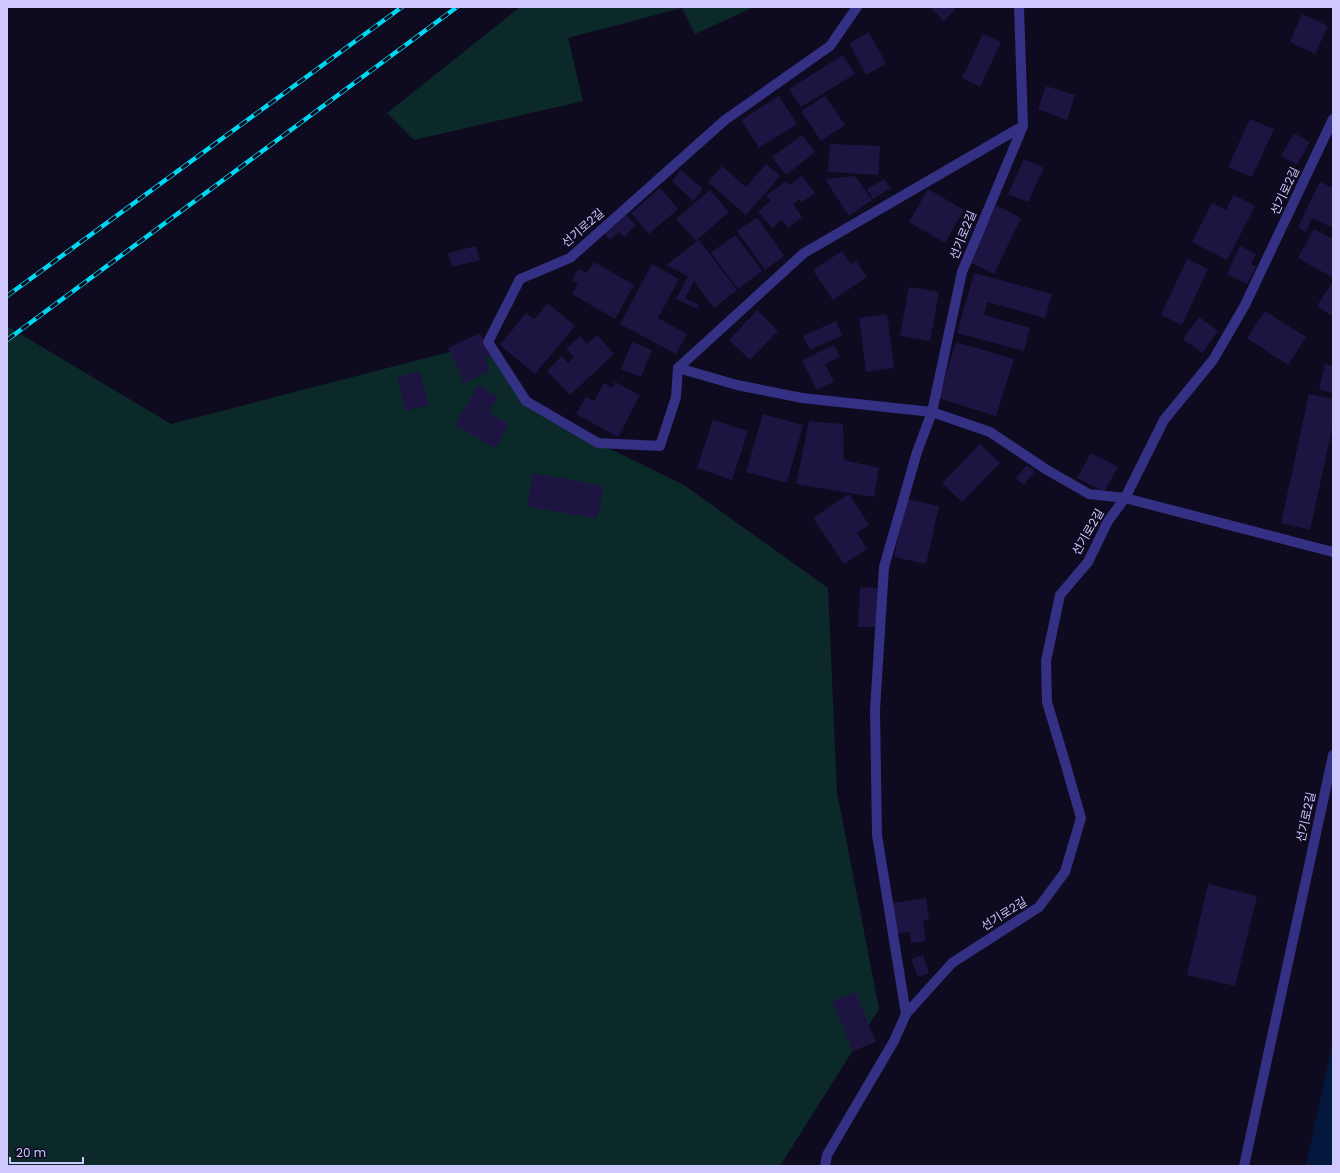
<svg xmlns="http://www.w3.org/2000/svg" width="1340" height="1173" viewBox="0 0 1340 1173" font-family="Poppins,'Noto Sans KR',sans-serif">
	<rect width="100%" height="100%" fill="#0e0a1f"/>
	<g fill="#0c2929">
		<polygon points="520,7 754,7 695,34 682,8 568,38 583,101 414,140 387,113"/>
		<polygon points="7,326 171,424 488,342 526,401 598,443 684,485 828,588 837,792 879,1009 780,1166 7,1166"/>
	</g>
	<polygon fill="#04183e" points="1333,1040 1333,1166 1306,1166"/>
	<g fill="#1e1442">
		<polygon points="930,7 957,7 944,21"/>
		<polygon points="1302,14 1328,26 1315,54 1290,42"/>
		<polygon points="869,32 886,64 866,75 849,43"/>
		<polygon points="983,34 1001,42 980,87 962,78"/>
		<polygon points="843,55 855,74 801,107 789,89"/>
		<polygon points="1046,86 1075,95 1067,120 1038,109"/>
		<polygon points="779,96 797,124 759,148 741,120"/>
		<polygon points="825,96 845,125 821,141 801,111"/>
		<polygon points="1250,119 1274,129 1252,177 1228,167"/>
		<polygon points="1294,133 1310,142 1297,165 1281,156"/>
		<polygon points="802,135 815,152 786,175 772,157"/>
		<polygon points="830,144 880,146 878,175 828,172"/>
		<polygon points="1024,159 1044,168 1028,202 1008,194"/>
		<polygon points="766,164 780,176 746,215 708,182 722,166 746,187"/>
		<polygon points="681,170 703,189 693,201 672,181"/>
		<polygon points="802,176 815,193 802,202 799,199 793,204 802,217 788,228 782,220 772,228 758,211 771,201 766,196 786,181 789,185"/>
		<polygon points="855,176 872,200 849,216 825,179"/>
		<polygon points="884,179 891,188 873,199 867,189"/>
		<polygon points="1320,182 1333,188 1333,228 1312,218 1306,232 1298,227"/>
		<polygon points="660,188 678,209 649,234 631,213"/>
		<polygon points="928,189 964,210 945,243 909,222"/>
		<polygon points="710,190 729,212 696,241 676,219"/>
		<polygon points="1234,195 1255,206 1227,260 1192,242 1212,203 1226,210"/>
		<polygon points="996,205 1021,218 994,274 969,262"/>
		<polygon points="626,215 636,225 624,237 619,232 610,240 605,234"/>
		<polygon points="757,217 784,256 765,270 737,231"/>
		<polygon points="1314,229 1333,239 1333,278 1298,258"/>
		<polygon points="735,235 762,271 738,289 711,253"/>
		<polygon points="699,240 737,290 714,308 694,281 685,298 699,305 697,309 676,299 688,276 666,265"/>
		<polygon points="476,246 480,260 452,267 448,253"/>
		<polygon points="1240,246 1256,254 1251,264 1256,267 1247,284 1227,274"/>
		<polygon points="842,251 851,264 856,261 867,277 833,300 813,270"/>
		<polygon points="1187,259 1208,269 1182,325 1161,315"/>
		<polygon points="594,262 634,285 615,319 572,294 578,284 572,281 578,269 587,273"/>
		<polygon points="652,264 679,279 658,318 687,334 676,354 620,324"/>
		<polygon points="974,273 1052,294 1045,318 987,302 984,315 1030,328 1024,351 957,333"/>
		<polygon points="1333,281 1333,317 1317,306"/>
		<polygon points="909,287 939,292 930,341 900,336"/>
		<polygon points="548,303 575,326 535,374 500,345 526,313 534,319"/>
		<polygon points="757,310 778,331 750,360 729,340"/>
		<polygon points="1265,311 1306,337 1288,365 1247,338"/>
		<polygon points="887,314 894,368 866,372 859,318"/>
		<polygon points="1199,317 1218,331 1202,353 1183,339"/>
		<polygon points="836,321 842,336 810,350 803,336"/>
		<polygon points="480,333 490,356 485,359 490,371 464,383 448,348"/>
		<polygon points="597,335 614,354 570,395 547,371 562,356 568,363 574,357 566,349 580,336 587,344"/>
		<polygon points="632,342 652,350 641,377 621,369"/>
		<polygon points="956,342 1014,359 996,416 938,398"/>
		<polygon points="834,345 840,357 825,364 834,382 817,390 802,360"/>
		<polygon points="1325,364 1333,366 1333,393 1319,389"/>
		<polygon points="420,371 428,405 406,411 397,377"/>
		<polygon points="615,382 640,395 618,437 576,414 586,397 594,401 604,383 612,388"/>
		<polygon points="478,385 498,397 489,412 509,424 495,448 455,425"/>
		<polygon points="1309,394 1333,399 1333,425 1310,530 1281,523"/>
		<polygon points="763,414 803,425 787,483 746,472"/>
		<polygon points="713,420 748,431 732,480 697,468"/>
		<polygon points="809,421 843,424 844,460 879,468 874,497 796,484"/>
		<polygon points="980,444 1000,463 962,502 942,483"/>
		<polygon points="1091,453 1118,467 1104,492 1077,478"/>
		<polygon points="1027,465 1035,471 1024,485 1016,478"/>
		<polygon points="533,473 604,486 597,519 527,506"/>
		<polygon points="849,494 869,525 857,533 867,549 844,564 813,518"/>
		<polygon points="907,499 939,506 926,564 894,557"/>
		<polygon points="860,587 877,588 876,627 858,627"/>
		<polygon points="1208,884 1257,896 1235,986 1187,975"/>
		<polygon points="926,898 929,920 923,921 926,941 911,943 910,932 896,934 892,903"/>
		<polygon points="923,955 929,973 918,977 911,959"/>
		<polygon points="855,992 876,1042 853,1051 832,1001"/>
	</g>
	<g fill="none" stroke-linecap="round" stroke-linejoin="round">
		<g stroke="#343083" stroke-width="10">
			<polyline points="857,7 830,46 725,120 570,258 520,279 488,342 526,401 598,443 660,446 676,397 678,368 804,253 1023,126 1019,7"/>
			<polyline points="678,368 737,385 802,398 932,412 962,272 1023,126"/>
			<polyline points="906,1014 877,835 875,710 884,567 917,452 932,412 990,432 1047,470 1089,494 1125,498"/>
			<polyline points="825,1166 827,1155 894,1041 906,1014 952,963 1039,907 1065,872 1081,818 1067,769 1047,702 1046,661 1060,595 1088,562 1108,521 1125,498 1164,420 1213,360 1245,305 1333,119"/>
			<polyline points="1244,1166 1333,755"/>
		</g>
		<polyline stroke="#343083" stroke-width="10" points="1125,498 1333,552"/>
		<g stroke="#00d7f3" stroke-width="4.5">
			<g id="rail">
				<polyline points="7,296 402,7"/>
				<polyline points="7,340 457,7"/>
			</g>
		</g>
		<use href="#rail" stroke="#0e0a1f" stroke-width="3" stroke-dasharray="9" stroke-linecap="butt"/>
	</g>
	<g text-anchor="middle" stroke-width="4" stroke-linejoin="round" paint-order="stroke">
		<g font-size="12" fill="#cfc8ff" stroke="#0e0a1f">
			<text transform="translate(1285 191) rotate(-65)" y="4">선기로2길</text>
			<text transform="translate(583 228) rotate(-41)" y="4">선기로2길</text>
			<text transform="translate(963 235) rotate(-68)" y="4">선기로2길</text>
			<text transform="translate(1088 532) rotate(-60)" y="4">선기로2길</text>
			<text transform="translate(1306 817) rotate(-78)" y="4">선기로2길</text>
			<text transform="translate(1004 914) rotate(-32)" y="4">선기로2길</text>
		</g>
	</g>
	<rect width="1340" height="1173" fill="none" stroke="#cfc8ff" stroke-width="16"/>
	<path d="M10 1157v6h73v-6" fill="none" stroke="#cfc8ff" stroke-width="2"/>
	<text x="16" y="1157" font-size="12" fill="#cfc8ff" stroke="#0e0a1f" stroke-width="3" paint-order="stroke">20 m</text>
</svg>
